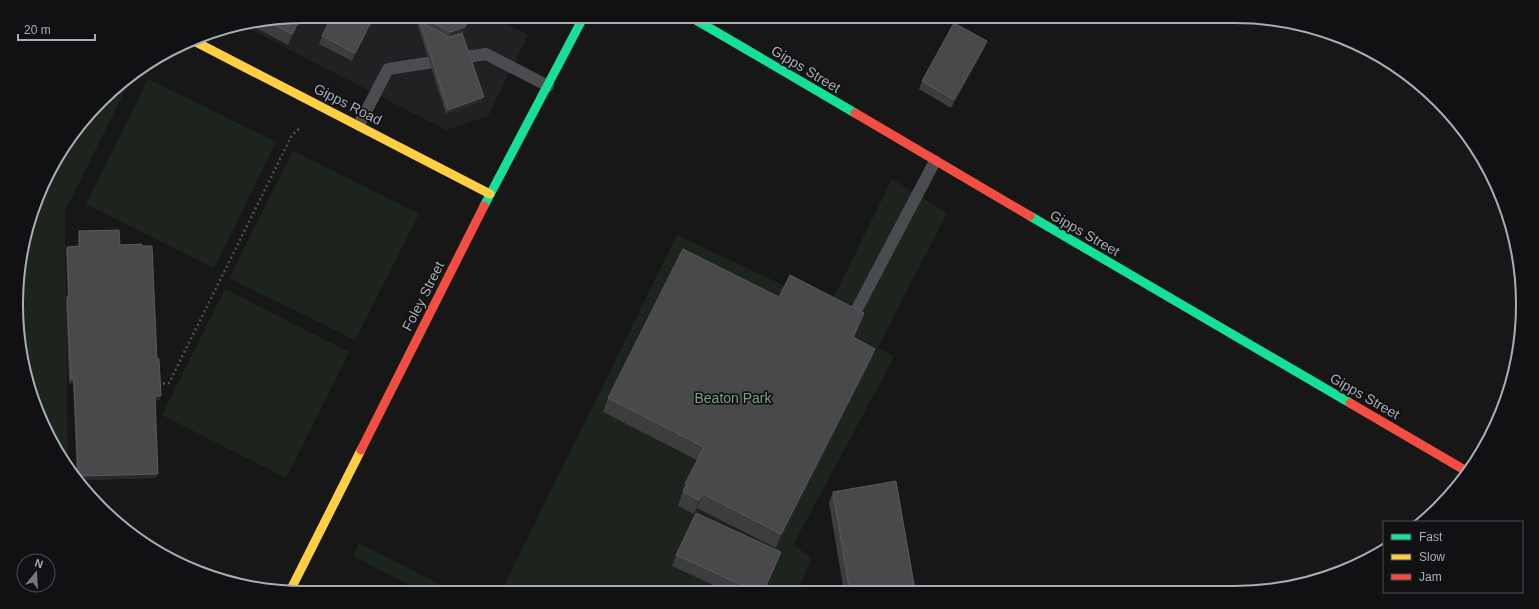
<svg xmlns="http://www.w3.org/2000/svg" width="1539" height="609" viewBox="0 0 1539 609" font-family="Arial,sans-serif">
	<rect width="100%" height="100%" fill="#171717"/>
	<polygon fill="#212123" points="305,16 491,16 528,35 488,116 446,130 243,26"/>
	<g fill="#1d241e">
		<polygon points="133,74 65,211 68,469 64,465 38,415 22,361 19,267 31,212 55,160 114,87"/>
		<polygon points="148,79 276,142 214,268 86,204"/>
		<polygon points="293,151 419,214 355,340 229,278"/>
		<polygon points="892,179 947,213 878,347 894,357 793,545 811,557 798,592 501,592 677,235 829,307"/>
		<polygon points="225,289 349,352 286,478 162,415"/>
		<polygon points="359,543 456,593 426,593 353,556"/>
	</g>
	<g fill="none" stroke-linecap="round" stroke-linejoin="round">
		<polyline stroke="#4d4e52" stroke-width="2.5" stroke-dasharray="2 3" stroke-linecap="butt" points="158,384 169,383 292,135 299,129"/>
		<g stroke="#4b4c50" stroke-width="12">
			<polyline points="359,125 388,69 486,54 548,86"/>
			<polyline points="856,311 935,161"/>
		</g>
		<g stroke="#16e098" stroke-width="9">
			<polyline points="689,16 855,113"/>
			<polyline points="484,206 584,16"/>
			<polyline points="1030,216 1350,403"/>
		</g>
		<g stroke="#ffcf43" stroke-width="9">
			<polyline points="192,40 490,194"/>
			<polyline points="290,591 361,450"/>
		</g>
		<g stroke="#f24e42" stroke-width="9">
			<polyline points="855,113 1030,216"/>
			<polyline points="1350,403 1468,472"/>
			<polyline points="361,450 484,206"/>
		</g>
	</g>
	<g fill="#3d3d3f">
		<polygon points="303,16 288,45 250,25"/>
		<polygon points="375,16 352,61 319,44 322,36"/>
		<polygon points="400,16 471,16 462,34 482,101 446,114 418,26 418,25"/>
		<polygon points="987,41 984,49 951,108 919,89 922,81"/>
		<polygon points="79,231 120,245 159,400 155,400 156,478 79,480 77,478 73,384 69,384 66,301 68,297 66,251 67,247 78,246 78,236"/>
		<polygon points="779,297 859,327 854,337 875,349 870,362 776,548 697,508 694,514 678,506 685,484 697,460 603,412 608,398"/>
		<polygon points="833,492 914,591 844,592 829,503"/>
		<polygon points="781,552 777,563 764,592 728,592 672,566 676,555"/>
	</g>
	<g fill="#29292a">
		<polygon points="303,16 288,45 292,34 301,17"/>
		<polygon points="374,16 375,16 352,61 355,53"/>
		<polygon points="470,16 471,16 462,35 448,39 451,32"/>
		<polygon points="987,41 984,49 951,108 954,100"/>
		<polygon points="484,97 482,101 446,114 448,110"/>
		<polygon points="864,313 859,327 848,351 853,337"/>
		<polygon points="875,349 870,362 776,548 781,534"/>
		<polygon points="71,380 74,380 73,384 69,384"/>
		<polygon points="155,396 161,396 159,400 153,400"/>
		<polygon points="158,474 156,478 79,480 78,478 78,476"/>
		<polygon points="703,494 697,508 694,514 699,500"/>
		<polygon points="781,552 777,563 764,592 763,592"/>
	</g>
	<g fill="#49494c" stroke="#58595d">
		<polygon points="332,16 374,16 355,53 322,36"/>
		<polygon points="419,16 470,16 465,27 451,32"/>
		<polygon points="301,17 292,34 269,22"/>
		<polygon points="420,22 449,37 462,33 484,97 448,110"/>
		<polygon points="954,23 987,41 954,100 922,81"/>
		<polygon points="119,230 120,245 142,244 142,246 152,246 157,359 159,359 161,396 155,396 158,474 78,476 74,380 71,380 67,296 69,297 67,247 80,246 79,231"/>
		<polygon points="683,249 779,297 790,275 864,313 853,337 875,349 781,534 703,494 699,500 683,492 687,485 685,484 704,447 608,398"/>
		<polygon points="896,481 915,590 907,591 850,592 833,492"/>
		<polygon points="696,513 781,552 763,592 757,592 676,555"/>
	</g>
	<g text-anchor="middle" stroke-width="3.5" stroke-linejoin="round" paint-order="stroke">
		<g font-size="14" fill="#a8adb8" stroke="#111113">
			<text transform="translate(806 69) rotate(31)" y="5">Gipps Street</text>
			<text transform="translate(348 104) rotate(27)" y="5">Gipps Road</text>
			<text transform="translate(1085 233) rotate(30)" y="5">Gipps Street</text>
			<text transform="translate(423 296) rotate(-63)" y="5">Foley Street</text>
			<text transform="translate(1365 396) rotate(30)" y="5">Gipps Street</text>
		</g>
		<g font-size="14" fill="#7fa381" stroke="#111113">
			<text x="733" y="403">Beaton Park</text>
		</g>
	</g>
	<path d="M0 0H1539V609H0ZM304 23H1235A281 281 0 0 1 1516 304V305A281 281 0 0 1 1235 586H304A281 281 0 0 1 23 305V304A281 281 0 0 1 304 23Z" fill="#111113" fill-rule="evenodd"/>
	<path fill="none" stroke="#a8adb8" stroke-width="2" d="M304 23H1235A281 281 0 0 1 1516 304V305A281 281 0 0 1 1235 586H304A281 281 0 0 1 23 305V304A281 281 0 0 1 304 23Z"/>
	<rect x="1383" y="521" width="140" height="72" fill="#111113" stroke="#4d4f55"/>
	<rect x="1391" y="534" width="20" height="6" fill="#16e098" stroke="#4d4f55"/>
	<text x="1419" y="541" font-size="12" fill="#a8adb8">Fast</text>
	<rect x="1391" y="554" width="20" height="6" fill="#ffcf43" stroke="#4d4f55"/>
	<text x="1419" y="561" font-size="12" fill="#a8adb8">Slow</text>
	<rect x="1391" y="574" width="20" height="6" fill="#f24e42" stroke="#4d4f55"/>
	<text x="1419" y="581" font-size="12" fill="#a8adb8">Jam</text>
	<g transform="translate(36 573) rotate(18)"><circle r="19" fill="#111113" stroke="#4d4f55"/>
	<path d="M0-3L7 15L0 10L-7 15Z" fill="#757880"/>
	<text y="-6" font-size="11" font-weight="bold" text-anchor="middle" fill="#a8adb8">N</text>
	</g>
	<path d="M18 34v6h77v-6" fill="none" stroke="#a8adb8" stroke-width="2"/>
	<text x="24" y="34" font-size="12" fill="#a8adb8" stroke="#111113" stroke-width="3" paint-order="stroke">20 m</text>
</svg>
